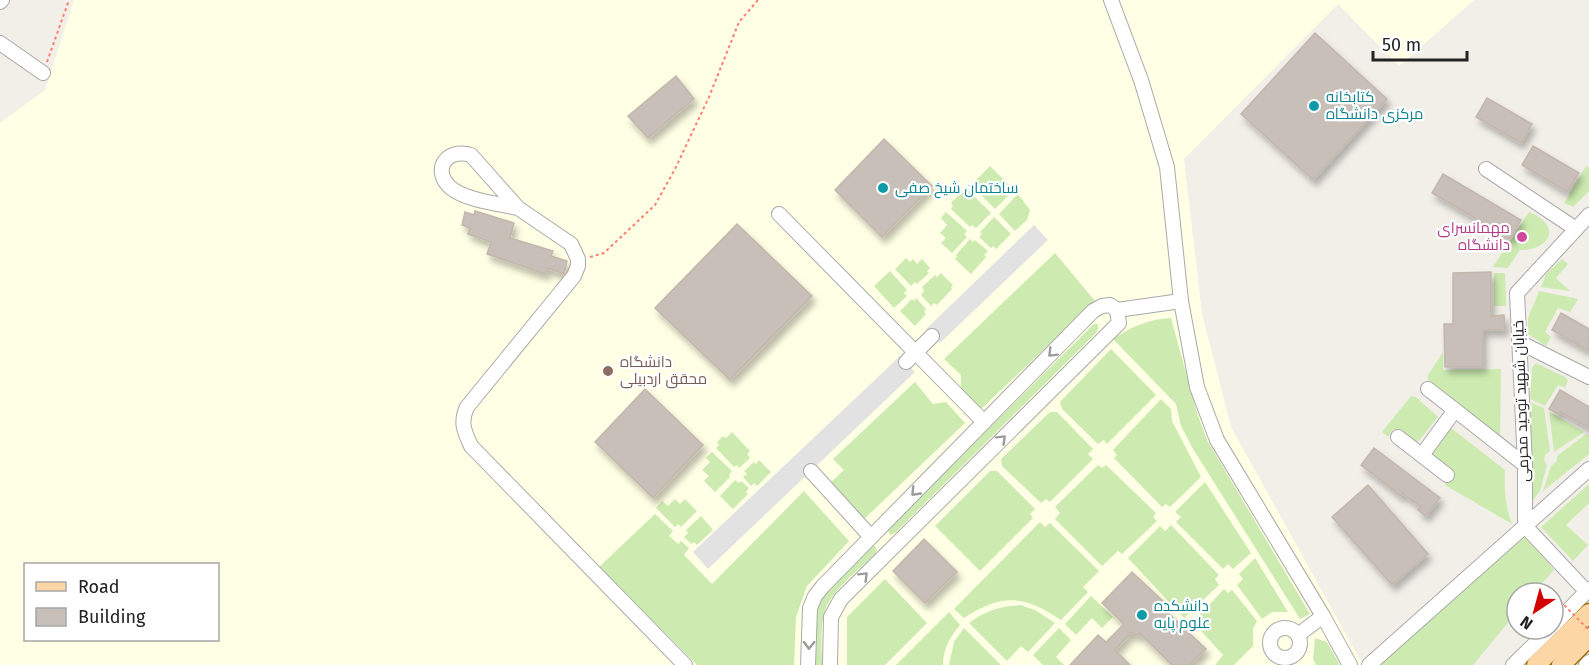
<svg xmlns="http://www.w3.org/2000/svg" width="1589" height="665" viewBox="0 0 1589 665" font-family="'Fira Sans',Cairo,sans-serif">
	<defs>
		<filter id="shadow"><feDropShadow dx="3.5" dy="6" stdDeviation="3" flood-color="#0004"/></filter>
	</defs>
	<rect width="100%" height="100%" fill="#f2efe9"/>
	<path fill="#ffffe5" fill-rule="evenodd" d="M74,0H1474L1399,66L1338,4L1184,159L1202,314L1231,427L1363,665H0V123L45,90ZM676,76L694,99L648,137L629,116ZM26,564H218V640H26Z"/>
	<g fill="#cdebb0">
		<polygon points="990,166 1014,190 995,209 971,185"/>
		<polygon points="1586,166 1589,168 1589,191 1573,207 1564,203"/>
		<polygon points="966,188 991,213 976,228 972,225 970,227 951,209 953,206 951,203"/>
		<polygon points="1018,194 1030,210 1027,220 1015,231 999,214"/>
		<polygon points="946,212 967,231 964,234 967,237 952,253 941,243 946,238 940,233 947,225 941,218"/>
		<path d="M1529,212C1562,225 1551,250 1520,250L1508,268L1493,267Z"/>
		<polygon points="994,217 1011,234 996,249 993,246 991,248 979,237 982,234 980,232"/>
		<polygon points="970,239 973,242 975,240 988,251 984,255 986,257 971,274 955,259 957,257 956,255"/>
		<polygon points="1055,253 1095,301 981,409 961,389 961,375 944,359"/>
		<polygon points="906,258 910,262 913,259 917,264 922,259 930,268 927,271 929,273 917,284 915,282 911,286 895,269"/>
		<polygon points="1562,259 1568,264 1556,278 1570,291 1541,287 1546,274"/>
		<polygon points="890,271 907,290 904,293 907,296 894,308 874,286"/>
		<polygon points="941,273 953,285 951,287 952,289 937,305 934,303 931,306 921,295 924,291 922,287 935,275 937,277"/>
		<polygon points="1494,273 1505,273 1506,306 1494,306"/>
		<polygon points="1539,291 1578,299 1570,312 1558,308 1545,332 1551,337 1546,346 1528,334 1528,318"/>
		<polygon points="916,298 926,309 924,312 926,314 915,326 900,311 912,299 914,301"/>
		<path d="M1171,318L1197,413L1207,440L1310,614L1300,619L1193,449L1181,426L1176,404L1113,339C1131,327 1148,319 1171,318Z"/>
		<polygon points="1094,324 1098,324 1098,329 1096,333 895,533 890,535 888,530 890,526"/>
		<polygon points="1111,349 1156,395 1107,444 1104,440 1098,444 1062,409 1060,402"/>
		<polygon points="1443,352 1443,370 1501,369 1500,439 1430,383 1427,377"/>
		<polygon points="1536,363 1565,377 1568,380 1565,388 1558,385 1545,406 1530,399 1532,368"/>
		<polygon points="915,382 933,404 946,402 965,423 863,520 829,484 844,470 833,459"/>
		<polygon points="1411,396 1416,397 1438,417 1416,444 1393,429 1388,437 1382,432"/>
		<polygon points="1161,399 1171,409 1172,421 1201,477 1170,507 1166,504 1162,507 1114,458 1117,455 1113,450"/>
		<polygon points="1529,402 1544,408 1550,451 1545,455 1544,460 1547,465 1540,491 1532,502"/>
		<polygon points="1549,411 1584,432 1554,452"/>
		<polygon points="1050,412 1057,412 1093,449 1088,454 1093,459 1050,502 1046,499 1041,503 1002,466 1001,459"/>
		<path d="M1451,428L1505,470C1504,489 1505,506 1512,524L1445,485L1446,481L1429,454Z"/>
		<polygon points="732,432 750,451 747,454 750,458 739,468 737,465 734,467 716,448 719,445 717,442 723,436 726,438"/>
		<polygon points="1586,434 1589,435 1589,454 1543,491 1551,466 1557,461 1557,456"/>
		<polygon points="712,452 732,471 729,475 730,477 715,492 704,481 709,476 702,470 710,462 706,458"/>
		<polygon points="759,460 771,472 757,486 754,483 751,486 743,477 747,474 744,471 754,462 756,464"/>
		<polygon points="1098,465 1102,468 1106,465 1156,513 1153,517 1157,521 1122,554 1118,551 1102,566 1055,519 1060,513 1055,507"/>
		<polygon points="990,471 997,471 1035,509 1030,514 1033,518 980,571 935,526"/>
		<polygon points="735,480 739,483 741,481 749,488 746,492 748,494 733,509 720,496"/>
		<polygon points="1205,482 1251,553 1233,569 1228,564 1223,569 1176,522 1181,517 1175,512"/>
		<polygon points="1589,484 1589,503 1566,525 1588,545 1573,561 1541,527"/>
		<polygon points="804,491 849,541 807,586 796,617 794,665 697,665 599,567 655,514 673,531 669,536 678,544 681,541 689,548 684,555 712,584"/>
		<polygon points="675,499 680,504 685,499 697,511 681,527 678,524 675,527 656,508 662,501 668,506"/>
		<polygon points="701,516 713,530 697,545 694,542 691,544 684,537 688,533 686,530"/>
		<path d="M1040,522L1045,527L1050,523L1099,571L1083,587L1088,592L1061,620C1024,595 1002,593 964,618L954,609Z"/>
		<polygon points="1171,525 1219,575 1215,579 1219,585 1184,618 1128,558 1160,526 1165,531"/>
		<polygon points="1526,536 1554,570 1533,593 1517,593 1517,612 1473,665 1376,665"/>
		<path d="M871,546H875L877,550L875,554C860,569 829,592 824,614C820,630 822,649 822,665H814C814,649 812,629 815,613C821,586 852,565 871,546Z"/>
		<polygon points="1255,558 1288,612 1272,612 1262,619 1237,585 1243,579 1239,574"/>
		<polygon points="885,579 927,623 885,665 847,665 847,617"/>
		<polygon points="1224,589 1228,593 1232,590 1257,621 1253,629 1253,646 1234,665 1215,665 1223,655 1193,622"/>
		<polygon points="1091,596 1113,617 1102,628 1092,618 1076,635 1065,624"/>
		<path d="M1020,605L1035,610L1055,623L1028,652L1021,646L1007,661L969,623C987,610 998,607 1020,605Z"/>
		<path d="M949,612L960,625C950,637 943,649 943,665H896Z"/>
		<polygon points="964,628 1001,665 949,665 954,642"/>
		<polygon points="1059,628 1071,640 1056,657 1064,665 1043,665 1033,655"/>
		<polygon points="1315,638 1327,642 1340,665 1316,665 1313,659"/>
	</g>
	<g fill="#e2e2e2">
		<polygon points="1034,225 1048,240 940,343 926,329"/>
		<polygon points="900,356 915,372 708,569 693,552"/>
	</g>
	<g fill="#c7bfb8" stroke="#c4b6ab" stroke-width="1.5" filter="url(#shadow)">
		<polygon points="1315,33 1387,99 1313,180 1241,114"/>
		<polygon points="676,76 694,99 648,138 628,116"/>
		<polygon points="1487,98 1532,124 1521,143 1476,117"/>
		<polygon points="884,139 932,186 882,237 835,190"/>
		<polygon points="1533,146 1579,173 1567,192 1522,165"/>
		<polygon points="1443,174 1521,220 1510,239 1432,193"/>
		<polygon points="475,211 514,223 510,238 553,251 551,256 567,261 564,274 547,268 545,274 487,254 491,242 468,234 470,228 462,225 465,212 474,215"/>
		<polygon points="737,224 812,296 730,380 655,308"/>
		<polygon points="1491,272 1491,316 1504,315 1505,330 1483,330 1483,367 1445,367 1444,324 1453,324 1453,273"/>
		<polygon points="1561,313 1589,329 1589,351 1552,330"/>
		<polygon points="645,389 703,445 653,498 595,442"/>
		<polygon points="1560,390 1589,407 1589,428 1560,412 1558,414 1549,409"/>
		<polygon points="1374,448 1440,498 1426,516 1418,510 1421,507 1403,494 1401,496 1361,465"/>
		<polygon points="1368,485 1428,554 1392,585 1332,517"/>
		<polygon points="924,539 957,572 925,603 893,571"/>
		<polygon points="1132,572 1165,603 1161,606 1206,649 1190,665 1172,665 1139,633 1136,636 1132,632 1115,650 1130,665 1070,665 1098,635 1106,642 1124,624 1102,603"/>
	</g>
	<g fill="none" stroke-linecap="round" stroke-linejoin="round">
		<g stroke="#a9a9a9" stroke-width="16">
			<g id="minor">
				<polyline points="1111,0 1141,80 1167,167 1181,301 1197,387 1217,440 1323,616 1350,665"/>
				<polyline points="0,2 2,0"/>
				<polyline points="0,43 43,73"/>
				<polyline points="1486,169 1576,229"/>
				<path d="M518,208C500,204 465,200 451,188C431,171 446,147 471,155L518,208L571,244L578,259V266L574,276L467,407C460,422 464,431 471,446L685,665"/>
				<polyline points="779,214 984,422"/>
				<polyline points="1117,310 1181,301"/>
				<polyline points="1519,342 1589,377"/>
				<polyline points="906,362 932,336"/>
				<polyline points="1428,389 1455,410"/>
				<polyline points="1398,437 1447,475"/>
				<polyline points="1422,455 1455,410 1525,465"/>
				<polyline points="811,471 871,537"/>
				<polyline points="1587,592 1525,526 1525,465 1517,293 1589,215"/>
				<polyline points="1553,626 1589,589"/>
				<circle cx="1285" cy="643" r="15"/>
				<polyline points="1298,635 1323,616"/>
				<polyline points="808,665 810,608 815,596 823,586 1093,311 1102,306 1110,305 1117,310 1119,323 841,599 831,617 830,665"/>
				<polyline points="1369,665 1589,469"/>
				<polyline points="1513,665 1550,629"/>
				<polyline points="1586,665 1589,662"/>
			</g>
		</g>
		<g stroke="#a06b00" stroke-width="21">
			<g id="major">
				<polyline points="1536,665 1589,613"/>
				<polyline points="1561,665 1589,637"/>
			</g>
		</g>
		<g stroke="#fa8072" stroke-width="2" stroke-dasharray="3 3" stroke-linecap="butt">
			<polyline points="47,62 69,0"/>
			<polyline points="590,257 604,253 655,205 675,169 709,97 739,22 758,0"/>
		</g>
		<use href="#minor" stroke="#fff" stroke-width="14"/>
		<use href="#major" stroke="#fcd6a4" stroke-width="18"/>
		<polyline stroke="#fa8072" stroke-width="2" stroke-dasharray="3 3" stroke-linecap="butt" points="1560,601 1589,630"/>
	</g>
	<defs><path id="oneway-chevron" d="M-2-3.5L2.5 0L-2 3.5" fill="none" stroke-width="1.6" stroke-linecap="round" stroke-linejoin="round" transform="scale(1.5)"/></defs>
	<g stroke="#9c9c9c">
		<use href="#oneway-chevron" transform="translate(1052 353) rotate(135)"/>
		<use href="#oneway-chevron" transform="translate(1002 439) rotate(-45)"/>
		<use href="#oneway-chevron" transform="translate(915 492) rotate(134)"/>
		<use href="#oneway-chevron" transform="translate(864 576) rotate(-45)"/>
		<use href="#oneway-chevron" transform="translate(809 645) rotate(91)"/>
	</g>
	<g fill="#0f9aa8" stroke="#fff" stroke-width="2">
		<circle cx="1314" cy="106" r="6"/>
		<circle cx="883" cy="188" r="6"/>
		<circle cx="1142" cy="615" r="6"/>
	</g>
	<circle fill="#d1479c" stroke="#fff" stroke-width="2" cx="1522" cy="237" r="6"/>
	<circle fill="#8d6e63" stroke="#fff" stroke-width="2" cx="608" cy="371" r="6"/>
	<g text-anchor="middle" stroke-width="4.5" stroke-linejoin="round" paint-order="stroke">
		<g font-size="15" fill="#0d838f" stroke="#fff" text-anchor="start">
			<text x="1326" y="102">کتابخانه<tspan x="1326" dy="17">مرکزی دانشگاه</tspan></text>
			<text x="895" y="193">ساختمان شیخ صفی</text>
			<text x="1154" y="611">دانشکده<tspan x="1154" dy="17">علوم پایه</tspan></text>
		</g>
		<g font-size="15" fill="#b23c85" stroke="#fff" text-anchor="end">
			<text x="1510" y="233">مهمانسرای<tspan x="1510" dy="17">دانشگاه</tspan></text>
		</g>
		<g font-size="15" fill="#785e54" stroke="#fff" text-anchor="start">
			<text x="620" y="367">دانشگاه<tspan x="620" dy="17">محقق اردبیلی</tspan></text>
		</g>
		<g font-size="15" fill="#222" stroke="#fff">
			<text transform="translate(1521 401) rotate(-92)" y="5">خیابان شهید توحید محرمی</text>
		</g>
	</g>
	<rect x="24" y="563" width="195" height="78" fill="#ffffff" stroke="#a7a7a7" stroke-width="1.5"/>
	<rect x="36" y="582" width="30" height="9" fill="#fcd6a4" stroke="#a7a7a7" stroke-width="1.5"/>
	<text x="78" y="593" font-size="18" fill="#222222">Road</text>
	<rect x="36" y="608" width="30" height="18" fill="#c7bfb8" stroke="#a7a7a7" stroke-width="1.5"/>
	<text x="78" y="623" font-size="18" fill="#222222">Building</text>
	<g transform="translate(1535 611) rotate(216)"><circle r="28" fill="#ffffff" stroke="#a7a7a7" stroke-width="1.5"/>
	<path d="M0-4.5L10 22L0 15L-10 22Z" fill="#d40000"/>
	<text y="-9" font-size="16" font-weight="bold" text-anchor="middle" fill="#222222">N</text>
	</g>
	<path d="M1373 51v9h94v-9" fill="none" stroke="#222222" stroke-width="3"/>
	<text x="1382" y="51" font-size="18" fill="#222222" stroke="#ffffff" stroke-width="4.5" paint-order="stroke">50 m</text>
</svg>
